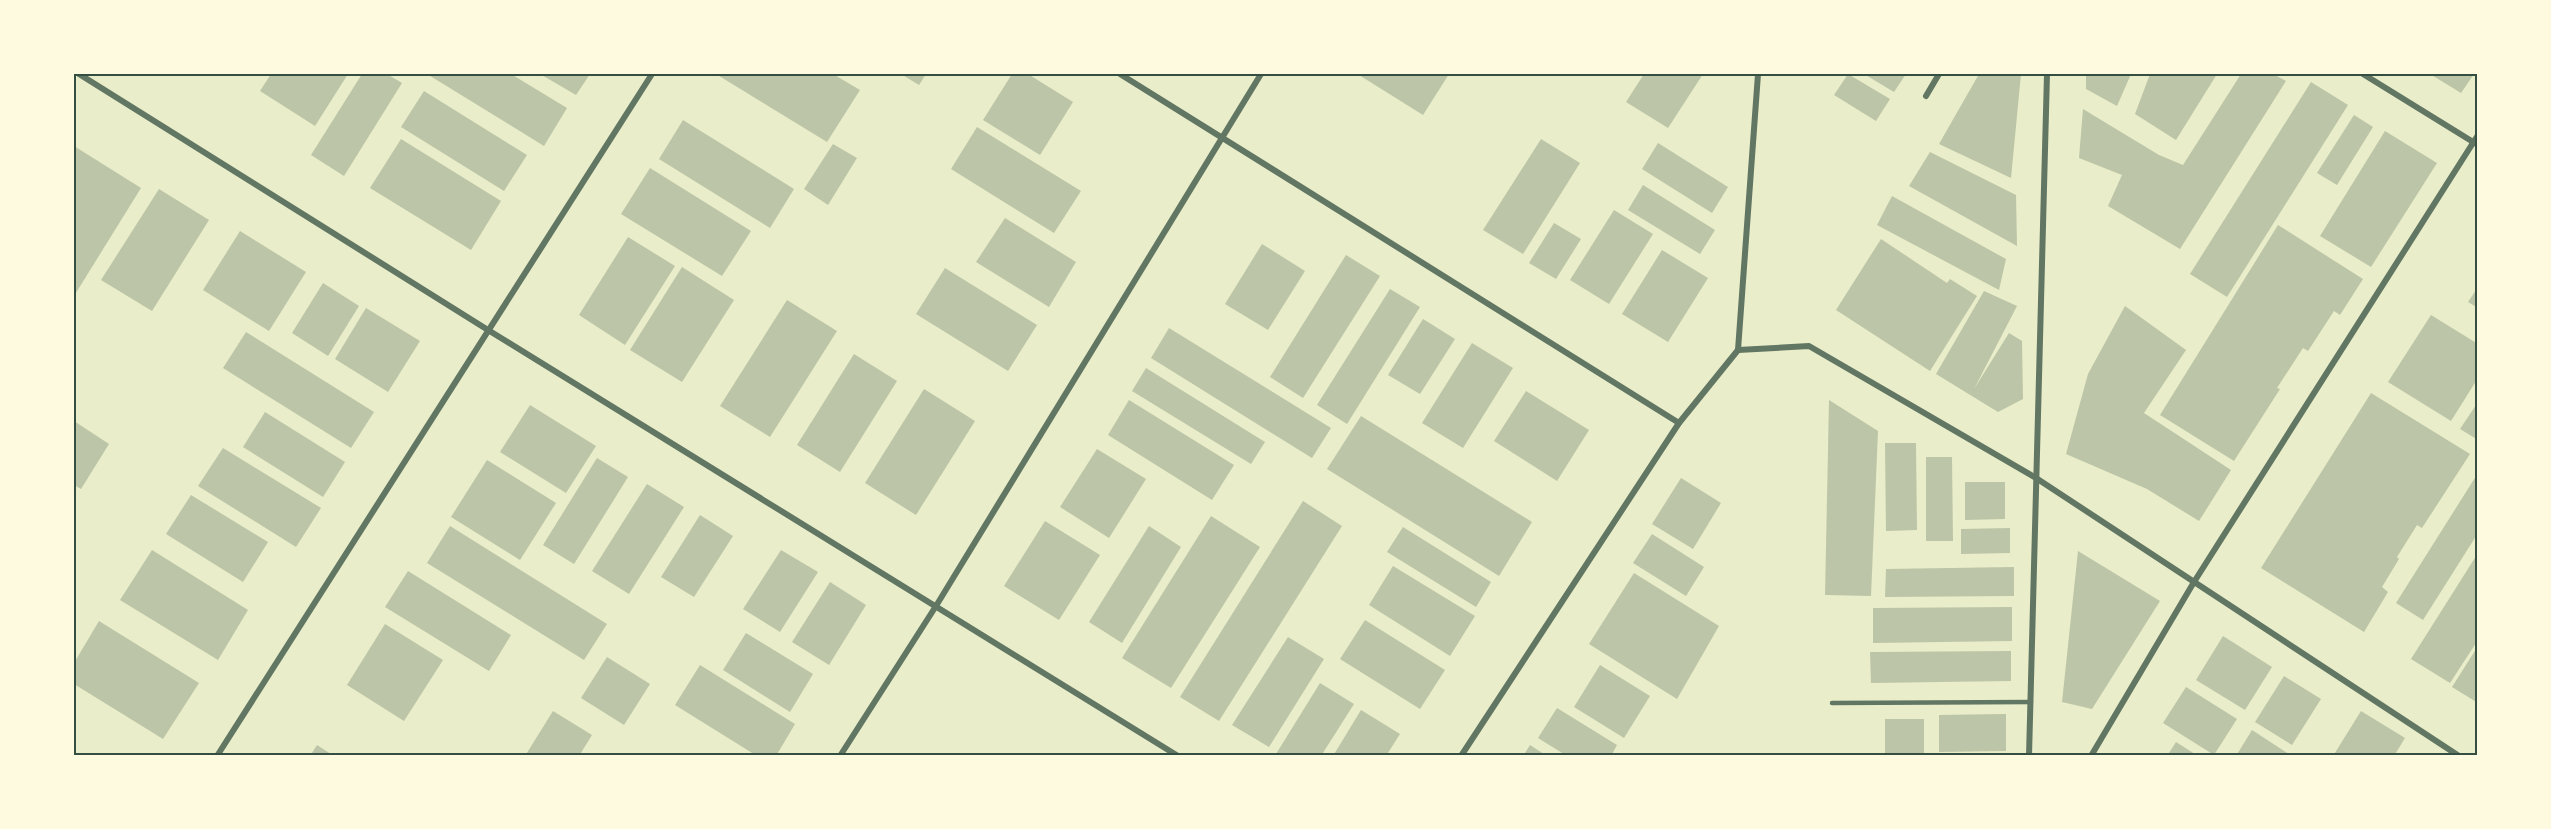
<svg xmlns="http://www.w3.org/2000/svg" width="2551" height="829" viewBox="0 0 2551 829" font-family="'Archivo Narrow',sans-serif">
	<rect width="100%" height="100%" fill="#e9edc9"/>
	<g fill="#bcc5a7">
		<polygon points="271,74 348,74 315,126 260,91"/>
		<polygon points="362,74 387,74 402,83 344,176 311,155"/>
		<polygon points="427,74 511,74 567,108 544,146"/>
		<polygon points="540,74 590,74 576,95"/>
		<polygon points="716,74 833,74 860,90 827,142"/>
		<polygon points="901,74 926,74 919,85"/>
		<polygon points="1012,74 1028,74 1073,102 1040,155 983,120"/>
		<polygon points="1360,74 1449,74 1423,115 1359,75"/>
		<polygon points="1644,74 1703,74 1668,128 1626,102"/>
		<polygon points="1848,74 1890,99 1876,121 1834,95"/>
		<polygon points="1864,74 1906,74 1894,92"/>
		<polygon points="1979,74 2021,74 2011,178 1939,144"/>
		<polygon points="2086,74 2131,74 2117,106 2086,89"/>
		<polygon points="2150,74 2217,74 2176,140 2135,114"/>
		<polygon points="2241,74 2273,74 2286,81 2180,249 2108,206 2122,175 2079,158 2083,109 2159,155 2183,165"/>
		<polygon points="2430,74 2474,74 2461,93"/>
		<polygon points="2311,82 2348,105 2227,297 2190,274"/>
		<polygon points="424,91 527,155 504,191 401,127"/>
		<polygon points="2354,115 2373,127 2337,185 2317,173"/>
		<polygon points="683,120 794,189 770,228 659,159"/>
		<polygon points="977,127 1081,191 1054,233 951,169"/>
		<polygon points="2385,131 2437,163 2371,267 2320,236"/>
		<polygon points="401,139 501,201 471,250 370,188"/>
		<polygon points="1541,139 1580,163 1523,254 1483,230"/>
		<polygon points="1658,143 1728,187 1712,213 1642,169"/>
		<polygon points="833,144 857,158 828,205 804,189"/>
		<polygon points="74,146 141,188 74,296"/>
		<polygon points="1930,152 2016,195 2017,246 1909,186"/>
		<polygon points="650,168 751,231 722,276 621,214"/>
		<polygon points="1643,185 1715,230 1700,254 1628,210"/>
		<polygon points="159,189 209,220 152,311 101,280"/>
		<polygon points="1892,196 2006,259 1999,290 1877,225"/>
		<polygon points="1614,210 1653,234 1609,304 1570,280"/>
		<polygon points="1005,218 1076,262 1049,307 976,262"/>
		<polygon points="1554,223 1581,239 1556,279 1529,263"/>
		<polygon points="2278,225 2363,279 2340,315 2334,311 2308,351 2303,348 2277,388 2280,389 2234,461 2160,415"/>
		<polygon points="240,231 306,272 269,331 203,290"/>
		<polygon points="628,237 675,266 625,345 579,315"/>
		<polygon points="1881,239 1947,283 1950,279 1977,296 1930,371 1836,310"/>
		<polygon points="1262,244 1305,271 1268,330 1225,304"/>
		<polygon points="1662,250 1708,278 1668,342 1622,314"/>
		<polygon points="1346,255 1380,276 1303,398 1270,377"/>
		<polygon points="682,267 734,300 682,382 630,350"/>
		<polygon points="945,268 1037,325 1008,371 916,314"/>
		<polygon points="323,283 359,306 328,356 292,333"/>
		<polygon points="2478,287 2478,308 2468,302"/>
		<polygon points="1390,289 1420,307 1347,424 1317,405"/>
		<polygon points="1984,291 2017,306 1974,389 2009,333 2022,341 2023,399 1998,412 1936,374"/>
		<polygon points="787,300 837,331 770,437 720,406"/>
		<polygon points="2125,306 2186,350 2144,413 2231,470 2199,521 2147,489 2066,454 2088,374"/>
		<polygon points="366,308 420,341 388,392 335,359"/>
		<polygon points="2431,315 2478,344 2478,378 2451,421 2388,382"/>
		<polygon points="1423,319 1455,339 1420,394 1388,375"/>
		<polygon points="1169,328 1331,428 1312,458 1151,358"/>
		<polygon points="246,332 374,412 351,448 223,368"/>
		<polygon points="1472,343 1513,368 1463,448 1422,423"/>
		<polygon points="854,354 897,381 840,472 797,445"/>
		<polygon points="1146,368 1265,442 1251,464 1132,391"/>
		<polygon points="924,389 975,421 916,515 865,483"/>
		<polygon points="1526,391 1589,430 1557,481 1494,441"/>
		<polygon points="2371,393 2470,454 2422,528 2417,525 2397,557 2399,559 2382,587 2388,592 2364,632 2261,568"/>
		<polygon points="1129,400 1234,465 1212,500 1108,435"/>
		<polygon points="1829,400 1878,431 1871,596 1825,595"/>
		<polygon points="2478,402 2478,440 2460,429"/>
		<polygon points="530,405 596,446 566,493 500,452"/>
		<polygon points="265,412 345,462 323,497 243,447"/>
		<polygon points="1361,416 1532,522 1499,576 1327,469"/>
		<polygon points="74,421 109,444 81,489 74,485"/>
		<polygon points="1885,443 1916,443 1917,530 1886,531"/>
		<polygon points="223,448 321,508 296,547 198,486"/>
		<polygon points="1097,449 1146,479 1109,538 1060,507"/>
		<polygon points="1926,457 1952,457 1953,541 1926,541"/>
		<polygon points="597,458 628,477 574,564 543,545"/>
		<polygon points="487,460 556,503 520,560 451,517"/>
		<polygon points="2478,473 2478,533 2423,620 2396,603"/>
		<polygon points="1681,478 1721,503 1693,549 1652,524"/>
		<polygon points="1965,482 2005,482 2005,519 1965,520"/>
		<polygon points="647,484 684,507 629,594 592,571"/>
		<polygon points="191,495 268,542 243,582 166,534"/>
		<polygon points="1303,501 1342,526 1219,721 1180,697"/>
		<polygon points="700,515 733,536 694,597 661,577"/>
		<polygon points="1211,516 1260,547 1171,688 1122,658"/>
		<polygon points="1045,521 1100,555 1059,620 1004,586"/>
		<polygon points="450,526 607,624 584,660 427,563"/>
		<polygon points="1149,526 1181,547 1122,643 1089,622"/>
		<polygon points="1403,527 1491,582 1476,607 1387,552"/>
		<polygon points="2010,528 2010,553 1961,554 1961,529"/>
		<polygon points="1652,534 1704,567 1686,596 1633,563"/>
		<polygon points="152,550 248,610 218,660 120,600"/>
		<polygon points="781,550 818,572 780,632 743,609"/>
		<polygon points="2078,551 2160,601 2092,709 2062,702"/>
		<polygon points="2478,553 2478,640 2450,683 2411,659"/>
		<polygon points="1393,566 1475,616 1450,656 1369,605"/>
		<polygon points="2014,567 2014,596 1885,597 1886,569"/>
		<polygon points="408,571 511,635 489,671 385,607"/>
		<polygon points="1634,573 1719,626 1677,699 1589,644"/>
		<polygon points="830,582 866,605 829,665 792,642"/>
		<polygon points="2012,607 2012,641 1873,643 1873,608"/>
		<polygon points="1365,620 1445,670 1420,709 1340,659"/>
		<polygon points="99,621 199,683 163,739 74,684 74,663"/>
		<polygon points="385,624 443,660 404,721 347,685"/>
		<polygon points="746,633 813,674 790,712 723,670"/>
		<polygon points="2223,636 2272,667 2245,710 2196,680"/>
		<polygon points="1288,637 1324,659 1269,747 1232,725"/>
		<polygon points="2478,646 2478,703 2452,687"/>
		<polygon points="2011,651 2011,681 1871,683 1870,652"/>
		<polygon points="607,657 650,684 624,725 581,698"/>
		<polygon points="700,665 795,724 776,756 757,756 675,705"/>
		<polygon points="1600,665 1650,696 1624,738 1574,707"/>
		<polygon points="2284,676 2321,699 2292,745 2255,722"/>
		<polygon points="1320,683 1354,704 1321,756 1279,756 1276,754"/>
		<polygon points="2186,687 2237,719 2214,755 2163,723"/>
		<polygon points="1557,708 1617,745 1611,756 1567,756 1538,738"/>
		<polygon points="1361,710 1400,734 1386,756 1333,756"/>
		<polygon points="553,711 592,735 579,756 525,756"/>
		<polygon points="2361,711 2405,738 2394,756 2333,756"/>
		<polygon points="2006,714 2006,751 1939,752 1939,715"/>
		<rect x="1885" y="719" width="39" height="37"/>
		<polygon points="2252,730 2292,756 2236,756"/>
		<polygon points="2176,742 2198,756 2167,756"/>
		<polygon points="317,745 334,756 310,756"/>
		<polygon points="1530,745 1547,756 1523,756"/>
	</g>
	<g fill="none" stroke-linecap="round" stroke-linejoin="round">
		<polyline stroke="#617663" stroke-width="4.5" points="1832,703 2031,702"/>
		<g stroke="#617663" stroke-width="6">
			<polyline points="79,74 488,330 1178,756"/>
			<polyline points="1120,74 1679,423"/>
			<polyline points="2363,74 2478,145"/>
			<polyline points="1926,96 1939,74"/>
			<polyline points="1738,350 1809,346 2036,478 2459,756"/>
			<polyline points="1738,350 1758,74"/>
			<polyline points="217,756 652,74"/>
			<polyline points="840,756 936,606 1261,74"/>
			<polyline points="1461,756 1679,423 1738,350"/>
			<polyline points="2029,756 2047,74"/>
			<polyline points="2091,756 2194,582 2478,135"/>
		</g>
	</g>
	<rect width="2551" height="829" fill="none" stroke="#fefae0" stroke-width="150"/>
	<rect x="75" y="75" width="2401" height="679" fill="none" stroke="#344e41" stroke-width="2"/>
</svg>
